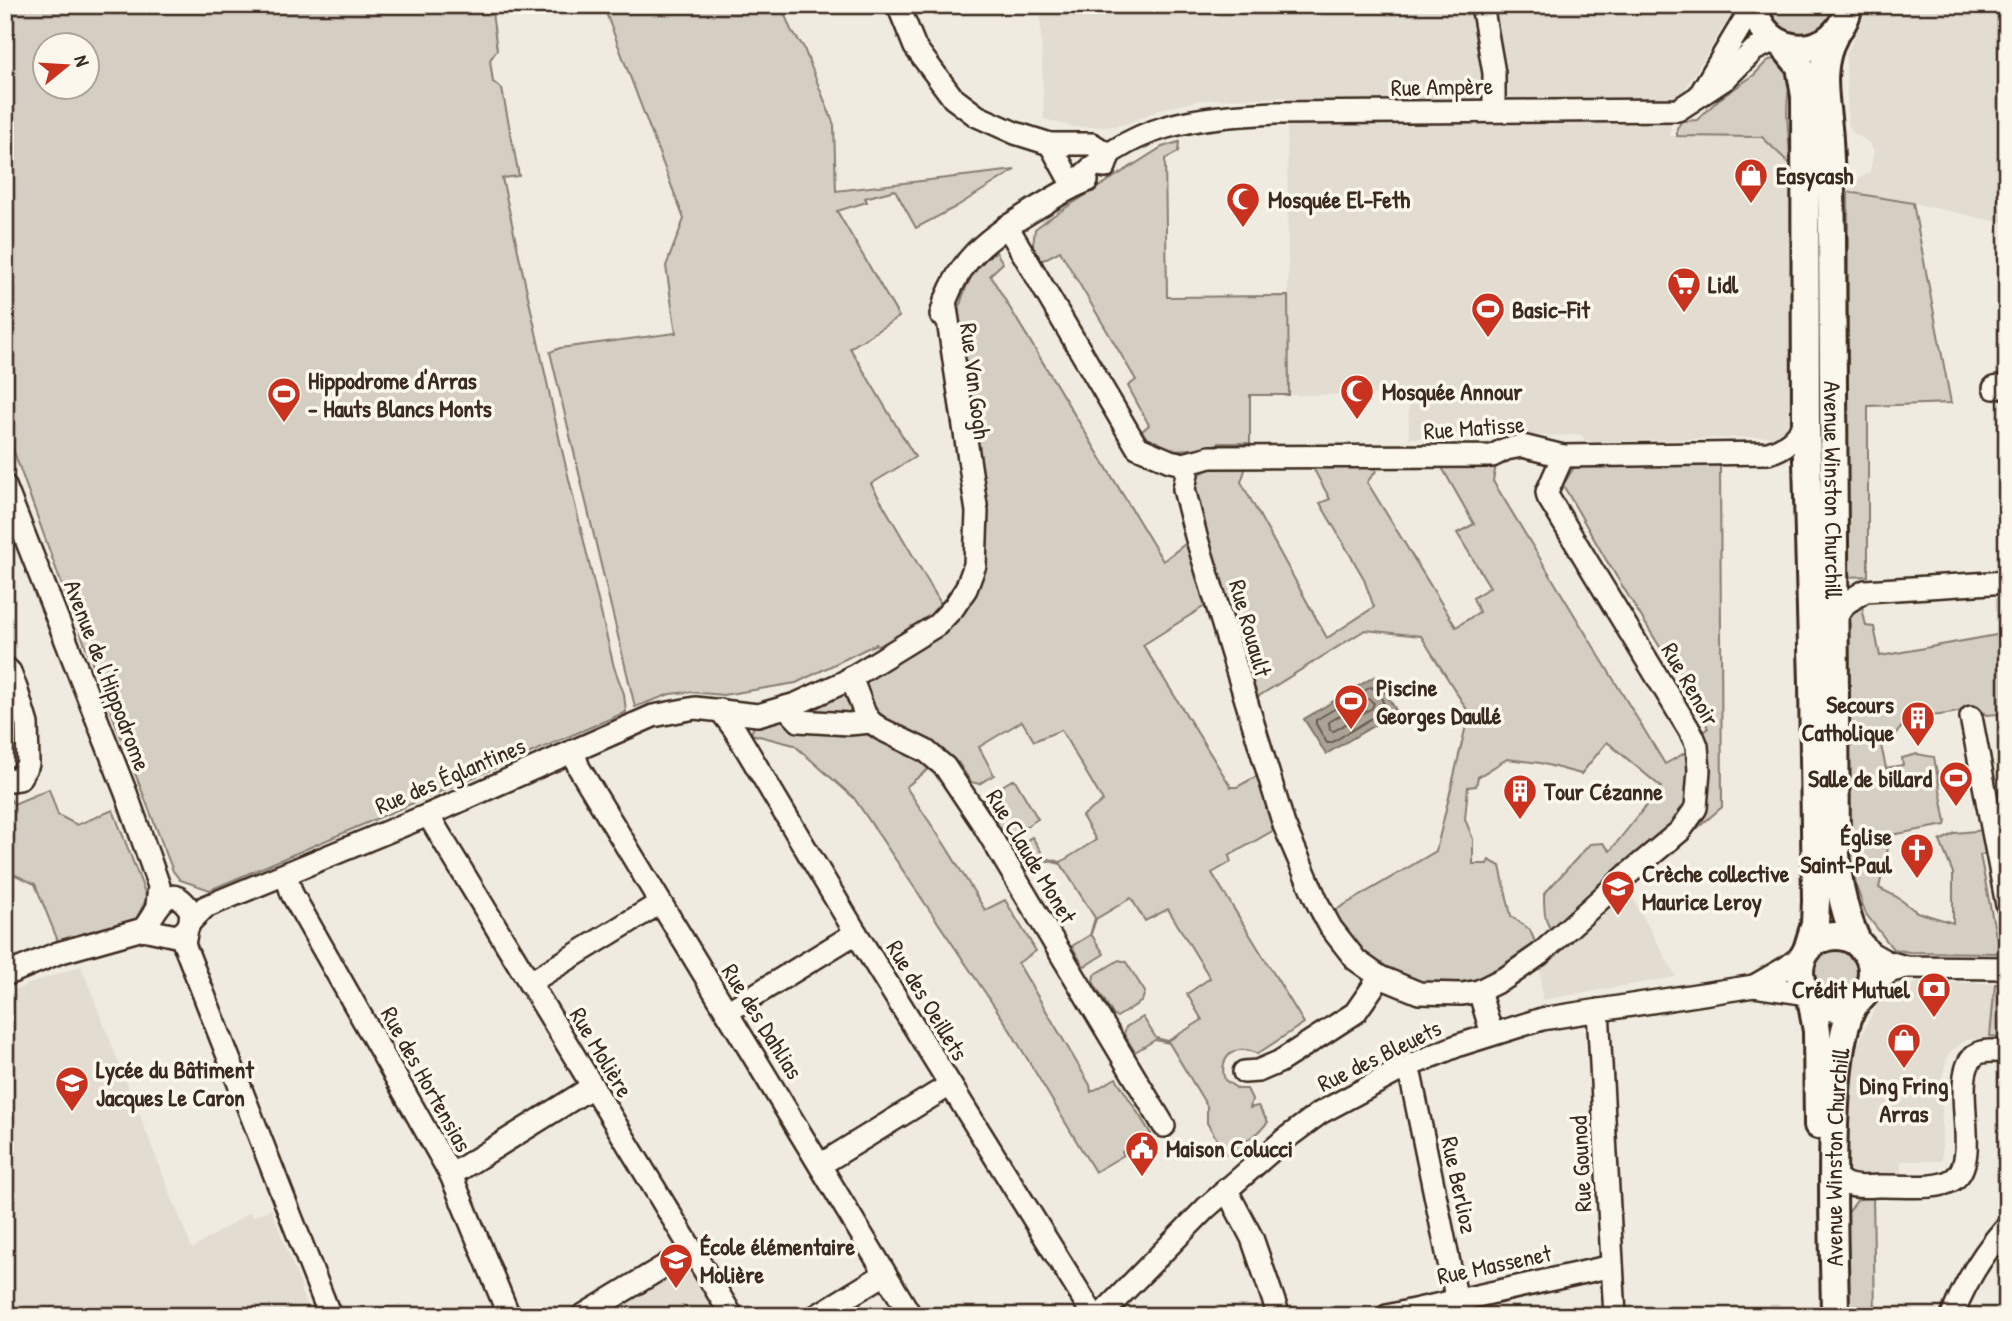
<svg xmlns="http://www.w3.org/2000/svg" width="2012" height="1321" viewBox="0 0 2012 1321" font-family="'Patrick Hand',sans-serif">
<rect width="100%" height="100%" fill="#f0ebe0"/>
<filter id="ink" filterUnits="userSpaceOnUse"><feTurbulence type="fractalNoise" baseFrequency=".0143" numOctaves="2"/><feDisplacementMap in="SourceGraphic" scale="14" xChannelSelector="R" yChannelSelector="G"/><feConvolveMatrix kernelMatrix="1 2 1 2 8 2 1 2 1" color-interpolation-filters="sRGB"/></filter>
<g filter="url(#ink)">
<g fill="#e2dcd1">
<polygon points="1040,5 1734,5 1732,13 1672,110 1670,136 1762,137 1790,164 1794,264 1793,428 1787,436 1597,442 1585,441 1581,435 1409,438 1408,394 1289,395 1287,97 1202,100 1161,109 1127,124 1106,127 1074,127 1044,119"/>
<polygon points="1869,5 2007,5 2007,224 1913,203 1848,192 1851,183 1870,172 1874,151 1868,142 1852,132 1848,124 1846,55"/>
<polygon points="1627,887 1676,977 1542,1000 1540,963"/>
<polygon points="81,966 192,1249 250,1212 252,1217 271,1209 302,1288 300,1290 313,1316 5,1316 5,995 31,983"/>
<polygon points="1918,983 1995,983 1989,1037 1967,1040 1951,1051 1947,1058 1942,1079 1942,1161 1901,1161 1901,1173 1868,1175 1849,1180 1849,1129 1853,1068 1858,1046 1865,1028 1883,994 1898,987"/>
<polygon points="684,1268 691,1269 720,1316 617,1316 614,1310"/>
</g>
<g fill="#d5cec3" stroke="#887c70" stroke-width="2" fill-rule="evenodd">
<path d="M5 5H491L497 50 490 60 493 82 502 89 519 176 502 178 561 446 614 667 624 694 626 712 210 890 180 880 173 871 63 588 5 427ZM46 46H88V88H46Z"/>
<path d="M603 5H781L791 30 803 46 834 125 836 191 1015 170 954 208 916 228 895 190 865 198 867 202 837 211 899 317 850 348 915 457 871 484 940 602 949 612 975 565 955 326C960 300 970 263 996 252L1003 263 990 275 1163 561 1189 541 1208 604 1143 645 1231 787H1237L1257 776 1274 830 1229 856 1231 862 1212 873 1304 1023 1257 1054C1237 1042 1217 1057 1225 1080L1238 1089H1247L1252 1099 1250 1108 1258 1106 1268 1122 1259 1132 1226 1154 1207 1123V1106L1169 1043 1155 1040 1135 1052 1124 1034 1126 1027 1143 1017 1156 1038 1168 1041 1202 1020 1187 994 1210 978 1168 909 1145 921 1131 898 1096 919 1091 934 1104 954 1085 966 1082 964 1072 946 1090 935 1095 918 1061 864 1044 860 1026 871 1016 854 1018 846 1032 837 1045 858 1061 862 1096 840 1082 816 1103 801 1061 730 1034 741 1022 721 979 747 994 775 979 784 971 782 958 762 930 768 906 787 945 845 985 910 1005 900 1036 951 1018 963 1090 1085 1091 1092 1116 1078 1151 1134 1122 1152 1124 1155 1095 1172 1007 1025 854 798 794 745 751 734 758 715 887 654 876 644 796 683 723 695 689 692 670 694 635 707 550 352 560 348 676 333 666 266 684 219Z"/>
<polygon points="1764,5 1841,5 1815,37 1781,33"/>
<path d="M1772 59 1782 63 1791 81C1783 109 1790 135 1790 164L1762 137 1677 136V128L1682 121 1697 120 1718 100 1754 75 1767 61Z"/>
<polygon points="1179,142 1178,152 1165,159 1167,297 1288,296 1289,395 1250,395 1250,443 1219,443 1207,448 1156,451 1142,431 1149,425 1128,386 1136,380 1060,251 1039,262 1033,245 1035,229 1048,219 1162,147"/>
<polygon points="1848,192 1913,203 1951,403 1868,406 1868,576 1849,577 1847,574"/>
<path d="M1440 464 1496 465 1493 481 1665 764 1697 746 1700 734 1708 729 1705 720 1605 558 1563 485 1576 464H1720L1722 807 1686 838 1556 937C1544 923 1544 912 1544 894L1590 844 1603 843 1610 851 1661 787 1607 742 1581 774 1540 763 1507 759 1478 777 1476 786 1468 787 1465 819 1473 839V864H1487L1489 860 1500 866 1511 916 1530 930 1540 954 1479 991 1402 988 1324 917 1436 851 1469 713 1421 636 1365 630 1254 699 1193 498 1196 476 1209 469 1246 467 1241 482 1327 638 1374 607 1363 577 1320 503 1330 499 1312 466 1374 465 1376 471 1367 482 1456 627 1479 612 1473 598 1490 587 1457 533 1474 524Z"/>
<path d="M1862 607 1866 626 1874 627 1880 656 2002 634 2007 661V760L1998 714 1986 715 1978 707C1965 710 1952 714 1940 715 1918 717 1905 716 1894 738L1880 741 1886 768 1903 765 1902 758 1917 754 1934 757 1946 822 1945 825 1891 835 1879 888 1897 897 1917 912 1953 923V873L1940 841 1955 833 1985 830 1989 853 1980 855 1996 936 2005 939V950L1999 953 1909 952 1893 949 1866 914 1856 886 1852 859 1846 735 1847 623 1854 613Z"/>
<polygon points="1012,780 1015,780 1038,819 1009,837 1005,836 983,800 984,797"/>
<polygon points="49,789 58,815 77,825 113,810 147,898 136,919 58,941 35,884 13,874 5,863 5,792 14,804"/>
<circle cx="1835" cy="971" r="27"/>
<polygon points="1119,960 1126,962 1145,992 1142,1001 1117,1017 1114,1016 1093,982 1094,975"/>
<polygon points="1995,984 2007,985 2007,1038 1990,1036"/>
<polygon points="1873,1195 1875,1316 1842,1316 1844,1219 1857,1200"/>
</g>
<polygon fill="#aca397" stroke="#7f7367" stroke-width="2" points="1375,676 1397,712 1326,754 1304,719"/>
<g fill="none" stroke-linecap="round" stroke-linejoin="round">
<g stroke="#685a4e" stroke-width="2">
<path d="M1371 687C1377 689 1385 703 1385 710L1331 743H1327L1316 724V720Z"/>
<polygon points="1368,699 1374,703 1372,708 1334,731 1330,730 1329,722"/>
</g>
<g stroke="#3b2a1e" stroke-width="26">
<g id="minor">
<polyline points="898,5 915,47 953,98 977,116 1015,133 1050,144 1092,144 1109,155 1105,167"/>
<polyline points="1482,5 1494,73 1494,111"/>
<polyline points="1702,91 1746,17 1751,5"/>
<polyline points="1050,144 1073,186"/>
<path d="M1073 186C1129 123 1196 117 1275 113L1678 110 1725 79 1754 50 1775 40"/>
<polyline points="1007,226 1137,447 1170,461 1184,464 1187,474 1184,489 1196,536 1284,825 1318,904 1331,928 1356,960 1380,977 1419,993 1462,994 1479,991 1507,977 1540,954 1627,875 1680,831 1696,808 1699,770 1697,746 1693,736 1548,497 1547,492 1563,456"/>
<path d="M941 315C957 258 988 238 1035 209 1052 199 1068 188 1087 181"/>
<polyline points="1994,388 2007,385"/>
<path d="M1184 464 1210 457 1492 456 1506 449 1522 446 1563 456 1768 453C1786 448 1796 438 1806 423"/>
<polyline points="5,486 126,793 159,886 157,905"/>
<polyline points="1835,618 1846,603 1865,591 2007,582"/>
<polyline points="5,667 10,672 17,691 27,724 28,764 19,779 10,780 5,777"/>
<polyline points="851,677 865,714 871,722 881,729 926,751 945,767 983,824 1164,1126"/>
<polyline points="786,707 799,721 849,724 871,722"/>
<polyline points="720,710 735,730 856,933 1094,1316"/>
<polyline points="1971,717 2007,905"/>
<polyline points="573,751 579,768 911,1316"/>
<polyline points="428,815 732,1316"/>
<polyline points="286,875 292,894 451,1175 509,1316"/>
<polyline points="190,922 205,907 428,815 653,716 695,708 758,715 796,704 844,682 937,625 954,607 966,589 975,565 977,512 945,301"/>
<polyline points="187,929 184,944 330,1316"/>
<polyline points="1862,948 1885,961 1906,967 2007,968"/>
<path d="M5 975 58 953 143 929 176 936C188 931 192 923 190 910 167 875 155 917 143 929"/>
<polyline points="529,983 660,903"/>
<polyline points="1754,986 1787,967 1804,954"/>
<polyline points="1479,991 1492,1034"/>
<polyline points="1866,992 1889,972 1906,967"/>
<polyline points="1598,1010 1615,1316"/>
<polyline points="727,1012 856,933"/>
<polyline points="1406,1067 1411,1078 1460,1316"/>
<polyline points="1244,1072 1258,1071 1279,1062 1355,1013 1380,977"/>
<polyline points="820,1165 950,1085"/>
<polyline points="451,1175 592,1087"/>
<path d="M1835 1175C1844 1189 1864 1187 1879 1186 1899 1185 1938 1191 1954 1179 1983 1158 1948 1077 1975 1055 1984 1049 1997 1051 2007 1052"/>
<polyline points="1226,1189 1252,1238 1279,1316"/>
<polyline points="582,1316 691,1250"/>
<polyline points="816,1316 885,1274"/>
<polyline points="1100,1316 1206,1208 1285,1139 1320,1113 1406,1067 1459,1045 1542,1019 1754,986 1808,994"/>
<polyline points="1387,1316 1612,1266"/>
<path d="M1952 1316C1965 1282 1983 1253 2007 1226"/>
</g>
</g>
<g stroke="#3b2a1e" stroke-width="32">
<g id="major">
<path d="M1754 5C1763 62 1838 62 1849 5"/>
<path id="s1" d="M1835 34C1816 71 1827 102 1829 140 1831 171 1831 202 1832 233L1836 854C1838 885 1845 917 1859 945"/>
<polyline points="1782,44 1800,66 1805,96 1806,423 1813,684 1816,901 1815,924 1807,950"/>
<circle cx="1836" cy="972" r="36"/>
<polyline points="1811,998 1817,1031 1818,1125"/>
<path id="s2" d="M1835 1316C1835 1254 1823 1044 1857 1001"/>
</g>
</g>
<use href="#minor" stroke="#fbf7ec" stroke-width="21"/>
<use href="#major" stroke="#fbf7ec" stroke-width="26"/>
</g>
</g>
<defs>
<g id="shop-pin" transform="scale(1.75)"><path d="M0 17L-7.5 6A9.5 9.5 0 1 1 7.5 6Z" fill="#c8321e" stroke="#fbf7ec"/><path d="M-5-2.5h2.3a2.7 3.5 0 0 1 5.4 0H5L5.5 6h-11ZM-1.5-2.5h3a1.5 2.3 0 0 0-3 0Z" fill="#fff"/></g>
<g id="mosque-pin" transform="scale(1.75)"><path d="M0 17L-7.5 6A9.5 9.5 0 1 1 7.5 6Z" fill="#c8321e" stroke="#fbf7ec"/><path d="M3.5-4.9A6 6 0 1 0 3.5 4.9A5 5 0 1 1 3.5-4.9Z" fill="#fff"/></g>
<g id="supermarket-pin" transform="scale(1.75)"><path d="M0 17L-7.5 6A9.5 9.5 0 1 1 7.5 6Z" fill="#c8321e" stroke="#fbf7ec"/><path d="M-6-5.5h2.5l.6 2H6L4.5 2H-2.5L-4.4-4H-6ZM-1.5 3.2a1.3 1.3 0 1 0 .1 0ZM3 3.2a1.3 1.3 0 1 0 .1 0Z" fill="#fff"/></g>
<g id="stadium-pin" transform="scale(1.75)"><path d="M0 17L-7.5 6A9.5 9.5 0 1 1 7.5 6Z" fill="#c8321e" stroke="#fbf7ec"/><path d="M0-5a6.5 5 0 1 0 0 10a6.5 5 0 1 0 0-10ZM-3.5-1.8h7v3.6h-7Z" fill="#fff"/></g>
<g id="building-pin" transform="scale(1.75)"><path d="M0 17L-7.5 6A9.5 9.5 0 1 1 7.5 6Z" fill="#c8321e" stroke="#fbf7ec"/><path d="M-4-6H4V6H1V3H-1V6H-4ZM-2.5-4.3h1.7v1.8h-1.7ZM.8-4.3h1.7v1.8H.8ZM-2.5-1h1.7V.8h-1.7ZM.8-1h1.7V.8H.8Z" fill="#fff"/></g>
<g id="church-pin" transform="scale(1.75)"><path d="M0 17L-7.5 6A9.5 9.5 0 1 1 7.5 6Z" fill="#c8321e" stroke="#fbf7ec"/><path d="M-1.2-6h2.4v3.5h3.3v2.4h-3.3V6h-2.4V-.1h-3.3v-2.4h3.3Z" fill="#fff"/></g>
<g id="school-pin" transform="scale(1.75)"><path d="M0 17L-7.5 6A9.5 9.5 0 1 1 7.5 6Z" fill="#c8321e" stroke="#fbf7ec"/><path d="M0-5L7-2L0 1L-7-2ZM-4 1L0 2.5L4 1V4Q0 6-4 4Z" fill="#fff"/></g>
<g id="bank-pin" transform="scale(1.75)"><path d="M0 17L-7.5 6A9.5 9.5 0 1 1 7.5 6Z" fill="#c8321e" stroke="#fbf7ec"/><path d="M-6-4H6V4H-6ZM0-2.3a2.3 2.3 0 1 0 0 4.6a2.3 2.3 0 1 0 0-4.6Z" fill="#fff"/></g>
<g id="civic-pin" transform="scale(1.75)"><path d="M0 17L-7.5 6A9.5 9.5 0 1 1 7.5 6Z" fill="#c8321e" stroke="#fbf7ec"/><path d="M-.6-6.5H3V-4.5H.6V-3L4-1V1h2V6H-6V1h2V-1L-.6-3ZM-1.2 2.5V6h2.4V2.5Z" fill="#fff"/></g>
</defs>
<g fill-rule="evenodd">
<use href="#shop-pin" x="1751" y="175"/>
<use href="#mosque-pin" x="1243" y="199"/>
<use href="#supermarket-pin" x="1684" y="284"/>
<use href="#stadium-pin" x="1488" y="309"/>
<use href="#mosque-pin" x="1357" y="391"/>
<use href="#stadium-pin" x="284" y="394"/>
<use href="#stadium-pin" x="1351" y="701"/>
<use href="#building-pin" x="1918" y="718"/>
<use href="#stadium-pin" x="1956" y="778"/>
<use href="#building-pin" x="1520" y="791"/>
<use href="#church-pin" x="1917" y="850"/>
<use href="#school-pin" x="1618" y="887"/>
<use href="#bank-pin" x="1934" y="989"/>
<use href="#shop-pin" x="1904" y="1040"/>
<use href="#school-pin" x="72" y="1083"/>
<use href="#civic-pin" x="1142" y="1148"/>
<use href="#school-pin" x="676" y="1260"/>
</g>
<g text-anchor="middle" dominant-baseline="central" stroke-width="7" stroke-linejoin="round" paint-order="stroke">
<g font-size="24" fill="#3b2a1e" stroke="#fbf7ec">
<text transform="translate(1442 86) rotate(-1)">Rue Ampère</text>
<text transform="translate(976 381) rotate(83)">Rue Van Gogh</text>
<text transform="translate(1474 427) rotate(-4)">Rue Matisse</text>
<text stroke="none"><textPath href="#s1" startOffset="458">Avenue Winston Churchill</textPath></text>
<text transform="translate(1251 628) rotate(74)">Rue Rouault</text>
<text transform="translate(108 675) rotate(69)">Avenue de l'Hippodrome</text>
<text transform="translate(1691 684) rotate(60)">Rue Renoir</text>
<text transform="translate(450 775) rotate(-23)">Rue des Églantines</text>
<text transform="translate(1032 856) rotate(59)">Rue Claude Monet</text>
<text transform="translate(928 1000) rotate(59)">Rue des Oeillets</text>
<text transform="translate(763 1021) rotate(58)">Rue des Dahlias</text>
<text transform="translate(602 1052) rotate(59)">Rue Molière</text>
<text transform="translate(1379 1055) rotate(-26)">Rue des Bleuets</text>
<text transform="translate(427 1079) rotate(61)">Rue des Hortensias</text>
<text stroke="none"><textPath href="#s2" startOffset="159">Avenue Winston Churchill</textPath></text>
<text transform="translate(1580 1164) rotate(-93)">Rue Gounod</text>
<text transform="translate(1460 1185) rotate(78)">Rue Berlioz</text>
<text transform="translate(1494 1264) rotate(-12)">Rue Massenet</text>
</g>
<g font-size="24" font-weight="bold" fill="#3b2a1e" stroke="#fbf7ec" text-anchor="start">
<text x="1776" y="175">Easycash</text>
<text x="1268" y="199">Mosquée El-Feth</text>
<text x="1708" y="284">Lidl</text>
<text x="1512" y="309">Basic-Fit</text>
<text x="308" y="380">Hippodrome d'Arras<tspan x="308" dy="28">- Hauts Blancs Monts</tspan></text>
<text x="1382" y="391">Mosquée Annour</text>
<text x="1376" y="687">Piscine<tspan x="1376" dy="28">Georges Daullé</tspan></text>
<text x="1894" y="704" text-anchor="end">Secours<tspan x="1894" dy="28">Catholique</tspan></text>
<text x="1932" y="778" text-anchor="end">Salle de billard</text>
<text x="1544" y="791">Tour Cézanne</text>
<text x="1892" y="836" text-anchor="end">Église<tspan x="1892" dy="28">Saint-Paul</tspan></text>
<text x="1642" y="873">Crèche collective<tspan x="1642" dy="28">Maurice Leroy</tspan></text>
<text x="1910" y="989" text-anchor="end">Crédit Mutuel</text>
<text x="96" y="1069">Lycée du Bâtiment<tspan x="96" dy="28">Jacques Le Caron</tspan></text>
<text x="1904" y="1085" text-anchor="middle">Ding Fring<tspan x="1904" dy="28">Arras</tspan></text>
<text x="1166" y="1148">Maison Colucci</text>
<text x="700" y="1246">École élémentaire<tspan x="700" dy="28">Molière</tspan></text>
</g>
</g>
<rect width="2012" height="1321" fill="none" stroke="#fbf7ec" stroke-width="28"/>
<rect x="14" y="14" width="1984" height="1293" fill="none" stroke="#3b2a1e" stroke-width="2.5" filter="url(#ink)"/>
<g transform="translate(66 66) rotate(72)"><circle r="33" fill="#fbf7ec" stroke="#aea59a" stroke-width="2"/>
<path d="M0-5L12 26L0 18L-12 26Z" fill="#c8321e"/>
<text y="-10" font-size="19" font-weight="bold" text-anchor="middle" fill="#3b2a1e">N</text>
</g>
</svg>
